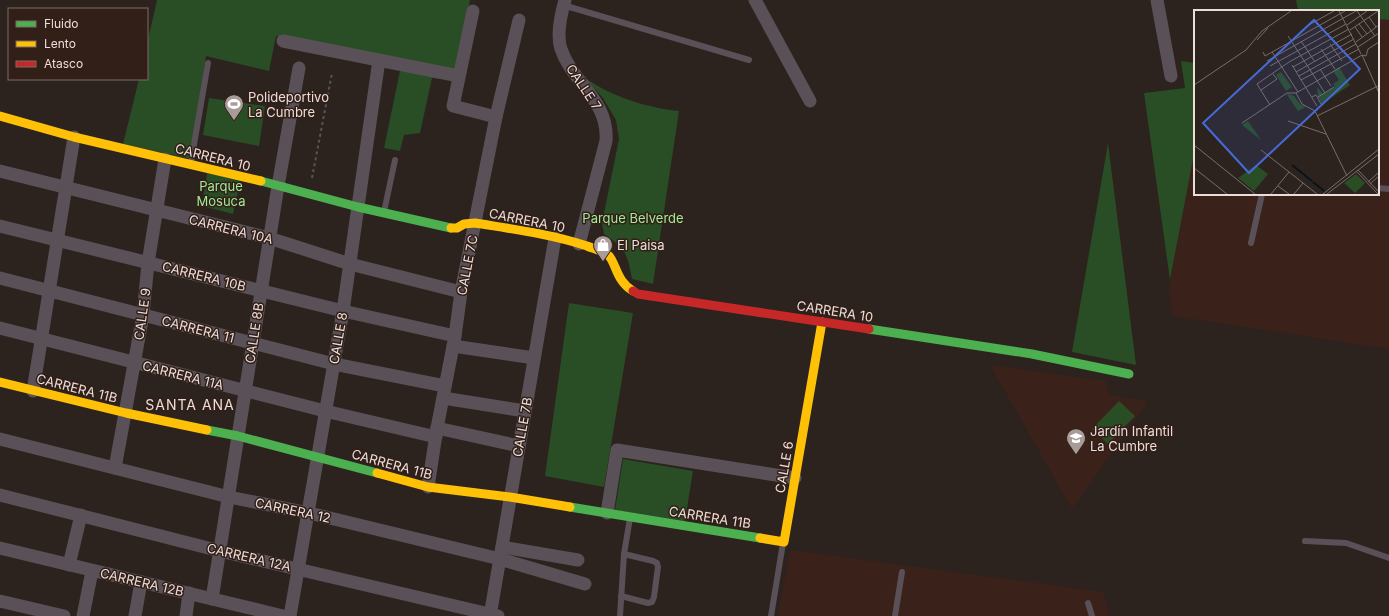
<svg xmlns="http://www.w3.org/2000/svg" width="1389" height="616" viewBox="0 0 1389 616" font-family="Inter,sans-serif">
<rect width="100%" height="100%" fill="#2c221e"/>
<g fill="#3a221a">
<polygon points="1378,19 1389,20 1389,349 1173,316 1169,288 1195,149 1195,194 1378,194"/>
<polygon points="990,365 1106,381 1109,395 1148,401 1072,509"/>
<polygon points="790,550 1103,592 1110,616 778,616"/>
</g>
<g fill="#294d24">
<polygon points="157,0 470,0 453,80 432,78 420,133 404,135 400,151 384,148 402,61 276,36 269,71 206,56 191,159 123,144 139,79 147,79 147,44"/>
<polygon points="1296,0 1389,0 1389,20 1378,19 1378,11 1311,11 1298,10"/>
<polygon points="1181,61 1195,63 1195,149 1170,280 1144,93 1185,88"/>
<path d="M584 77C610 96 647 108 679 111L653 284 632 279C627 253 626 249 604 234L602 223 619 139 616 120 603 98Z"/>
<polygon points="209,98 265,106 259,146 203,135"/>
<polygon points="1108,143 1136,365 1072,352"/>
<polygon points="208,168 241,177 233,214 202,206"/>
<polygon points="569,303 633,313 604,487 545,476"/>
<polygon points="1119,401 1135,416 1108,444 1092,429"/>
<polygon points="623,459 693,471 685,521 615,510"/>
</g>
<g fill="none" stroke-linecap="round" stroke-linejoin="round">
<polyline stroke="#5b5356" stroke-width="2" stroke-dasharray="3 3" stroke-linecap="butt" points="312,178 332,73"/>
<g stroke="#595157" stroke-width="6">
<polyline points="563,5 749,60"/>
<polyline points="191,162 208,63"/>
<polyline points="1378,188 1389,189"/>
<polyline points="384,212 395,160"/>
<polyline points="1251,243 1262,194"/>
<polyline points="1305,541 1346,543 1389,558"/>
<polyline points="621,596 648,603 652,602 654,597 658,567 657,563 653,561 624,554"/>
<polyline points="1088,603 1092,616"/>
<polyline points="620,616 624,554 630,518"/>
<polyline points="771,616 783,543"/>
<polyline points="895,616 902,572"/>
</g>
<g stroke="#595157" stroke-width="13">
<path d="M565 0C561 14 556 34 561 49 573 84 609 100 606 141L579 244"/>
<polyline points="755,0 810,101"/>
<polyline points="1157,0 1171,76"/>
<polyline points="473,11 453,106 496,117"/>
<polyline points="283,41 459,76"/>
<polyline points="0,171 269,238 350,264 461,292"/>
<polyline points="0,226 343,311 455,336"/>
<polyline points="0,278 334,364 445,386"/>
<polyline points="0,328 325,411 436,437"/>
<polyline points="453,346 534,358"/>
<polyline points="33,391 74,137"/>
<polyline points="443,398 525,411"/>
<polyline points="437,428 519,446"/>
<polyline points="0,439 229,497 309,513 500,559 585,584"/>
<polyline points="115,468 143,315 148,263 165,159"/>
<polyline points="428,487 437,428 455,336 461,292 496,117 519,20"/>
<polyline points="0,495 220,551 498,616"/>
<polyline points="607,513 617,450 795,478"/>
<polyline points="502,547 578,560"/>
<polyline points="0,548 283,616"/>
<polyline points="69,565 81,515"/>
<polyline points="212,599 278,186 299,68"/>
<polyline points="0,601 64,616"/>
<polyline points="83,616 92,571"/>
<polyline points="135,616 141,582"/>
<polyline points="186,616 189,593"/>
<polyline points="290,616 343,311 379,60"/>
<polyline points="490,616 555,238"/>
</g>
<g stroke="#4caf50" stroke-width="9">
<polyline points="261,181 358,207 451,228"/>
<polyline points="869,329 1032,354 1129,374"/>
<polyline points="207,430 238,436 377,473"/>
<polyline points="570,507 760,538"/>
</g>
<g stroke="#ffc107" stroke-width="9">
<polyline points="0,116 74,137 261,181"/>
<path d="M451 228H457L464 224 475 223C512 229 551 234 587 246 594 249 604 251 609 256 612 259 613 263 615 267 619 277 623 285 633 291"/>
<polyline points="0,382 126,413 207,430"/>
<polyline points="377,473 428,487 510,497 570,507"/>
<polyline points="760,538 784,542 822,322"/>
</g>
<polyline stroke="#c62828" stroke-width="9" points="633,291 638,294 869,329"/>
</g>
<defs>
<g id="stadium-pin" transform="scale(1)"><path d="M0 17L-7.5 6A9.5 9.5 0 1 1 7.5 6Z" fill="#a89c98" stroke="#321f18"/><path d="M0-5a6.5 5 0 1 0 0 10a6.5 5 0 1 0 0-10ZM-3.5-1.8h7v3.6h-7Z" fill="#fff"/></g>
<g id="shop-pin" transform="scale(1)"><path d="M0 17L-7.5 6A9.5 9.5 0 1 1 7.5 6Z" fill="#a89c98" stroke="#321f18"/><path d="M-5-2.5h2.3a2.7 3.5 0 0 1 5.4 0H5L5.5 6h-11ZM-1.5-2.5h3a1.5 2.3 0 0 0-3 0Z" fill="#fff"/></g>
<g id="school-pin" transform="scale(1)"><path d="M0 17L-7.5 6A9.5 9.5 0 1 1 7.5 6Z" fill="#a89c98" stroke="#321f18"/><path d="M0-5L7-2L0 1L-7-2ZM-4 1L0 2.5L4 1V4Q0 6-4 4Z" fill="#fff"/></g>
</defs>
<g fill-rule="evenodd">
<use href="#stadium-pin" x="234" y="104"/>
<use href="#shop-pin" x="603" y="245"/>
<use href="#school-pin" x="1076" y="438"/>
</g>
<g text-anchor="middle" dominant-baseline="central" stroke-width="3" stroke-linejoin="round" paint-order="stroke">
<g font-size="13" fill="#ebddd9" stroke="#321f18">
<text transform="translate(584 87) rotate(56)">CALLE 7</text>
<text transform="translate(213 157) rotate(14)">CARRERA 10</text>
<text transform="translate(527 220) rotate(11)">CARRERA 10</text>
<text transform="translate(231 229) rotate(14)">CARRERA 10A</text>
<text transform="translate(467 265) rotate(-79)">CALLE 7C</text>
<text transform="translate(204 276) rotate(14)">CARRERA 10B</text>
<text transform="translate(835 311) rotate(9)">CARRERA 10</text>
<text transform="translate(142 314) rotate(-82)">CALLE 9</text>
<text transform="translate(198 329) rotate(14)">CARRERA 11</text>
<text transform="translate(254 333) rotate(-81)">CALLE 8B</text>
<text transform="translate(338 338) rotate(-80)">CALLE 8</text>
<text transform="translate(183 375) rotate(14)">CARRERA 11A</text>
<text transform="translate(77 388) rotate(14)">CARRERA 11B</text>
<text transform="translate(522 427) rotate(-80)">CALLE 7B</text>
<text transform="translate(392 464) rotate(15)">CARRERA 11B</text>
<text transform="translate(784 467) rotate(-80)">CALLE 6</text>
<text transform="translate(293 510) rotate(12)">CARRERA 12</text>
<text transform="translate(710 517) rotate(9)">CARRERA 11B</text>
<text transform="translate(249 557) rotate(13)">CARRERA 12A</text>
<text transform="translate(142 582) rotate(13)">CARRERA 12B</text>
</g>
<g font-size="13" fill="#ebddd9" stroke="#321f18" text-anchor="start">
<text x="248" y="97">Polideportivo<tspan x="248" dy="15">La Cumbre</tspan></text>
<text x="617" y="245">El Paisa</text>
<text x="1090" y="431">Jardín Infantil<tspan x="1090" dy="15">La Cumbre</tspan></text>
</g>
<g font-size="13" fill="#9fec99" stroke="#321f18">
<text x="221" y="186">Parque<tspan x="221" dy="15">Mosuca</tspan></text>
<text x="633" y="218">Parque Belverde</text>
</g>
<g font-size="14" letter-spacing="1" fill="#ebddd9" stroke="#321f18">
<text x="190" y="404">SANTA ANA</text>
</g>
</g>
<g transform="translate(1194 10)">
<rect width="185" height="185" fill="#2c221e"/>
<path d="M145 57 156 75 128 94 124 87 123 77 129 84 141 77 139 74 145 70 139 61ZM87 62 98 77 92 81 82 65ZM95 84 100 86 106 94 112 97 104 101 93 85ZM54 111 67 130 48 115ZM62 155 74 164 60 181 44 168ZM162 164 171 173 161 183 150 173Z" fill="#294d24"/>
<path fill="none" stroke="#091318" stroke-width="2" d="M98 155 118 171M119 172 130 181"/>
<path fill="none" stroke="#786d69" stroke-width="1" d="M145 1 167 44M163 1 181 26M175 7 182 17M165 14 173 24M153 15 173 1M113 16 140 1M161 17 168 27M156 20 184 1M94 26 131 83M63 30 74 18M107 31 121 52M162 32 185 15M136 34 148 51M164 37 185 23M127 39 141 59M69 42 71 46 151 1M78 42 104 82M168 45 185 83M168 45 172 46 174 39 185 32M73 51 162 1M98 55 123 96M76 56 152 14M99 57 158 24M126 59 137 76M102 62 160 29M105 66 162 34M107 70 165 39M0 75 52 40 68 21 97 1M67 80 83 69 79 64M102 83 108 94 121 101 153 166M118 87 122 85 127 94M124 87 140 77M76 95 63 74 95 52 155 19M123 106 184 76M94 111 132 124M48 113 93 83H102L168 45M0 135 61 184M67 140 123 184M0 158 33 184M164 160 185 182M162 161 184 184M174 172 185 162M176 174 185 166M84 176 95 184M77 184 95 162M100 184 109 173M129 184 185 139M133 184 185 144"/>
<path fill="#466bd8" fill-opacity="0.15" stroke="#466bd8" stroke-width="2" d="M120 10 166 59 55 163 9 113Z"/>
<rect width="185" height="185" fill="none" stroke="#ebddd9" stroke-width="2"/>
</g>
<rect x="8" y="8" width="140" height="72" fill="#321f18" stroke="#7c6b65"/>
<rect x="16" y="21" width="20" height="6" fill="#4caf50" stroke="#7c6b65"/>
<text x="44" y="28" font-size="12" fill="#ebddd9">Fluido</text>
<rect x="16" y="41" width="20" height="6" fill="#ffc107" stroke="#7c6b65"/>
<text x="44" y="48" font-size="12" fill="#ebddd9">Lento</text>
<rect x="16" y="61" width="20" height="6" fill="#c62828" stroke="#7c6b65"/>
<text x="44" y="68" font-size="12" fill="#ebddd9">Atasco</text>
</svg>
